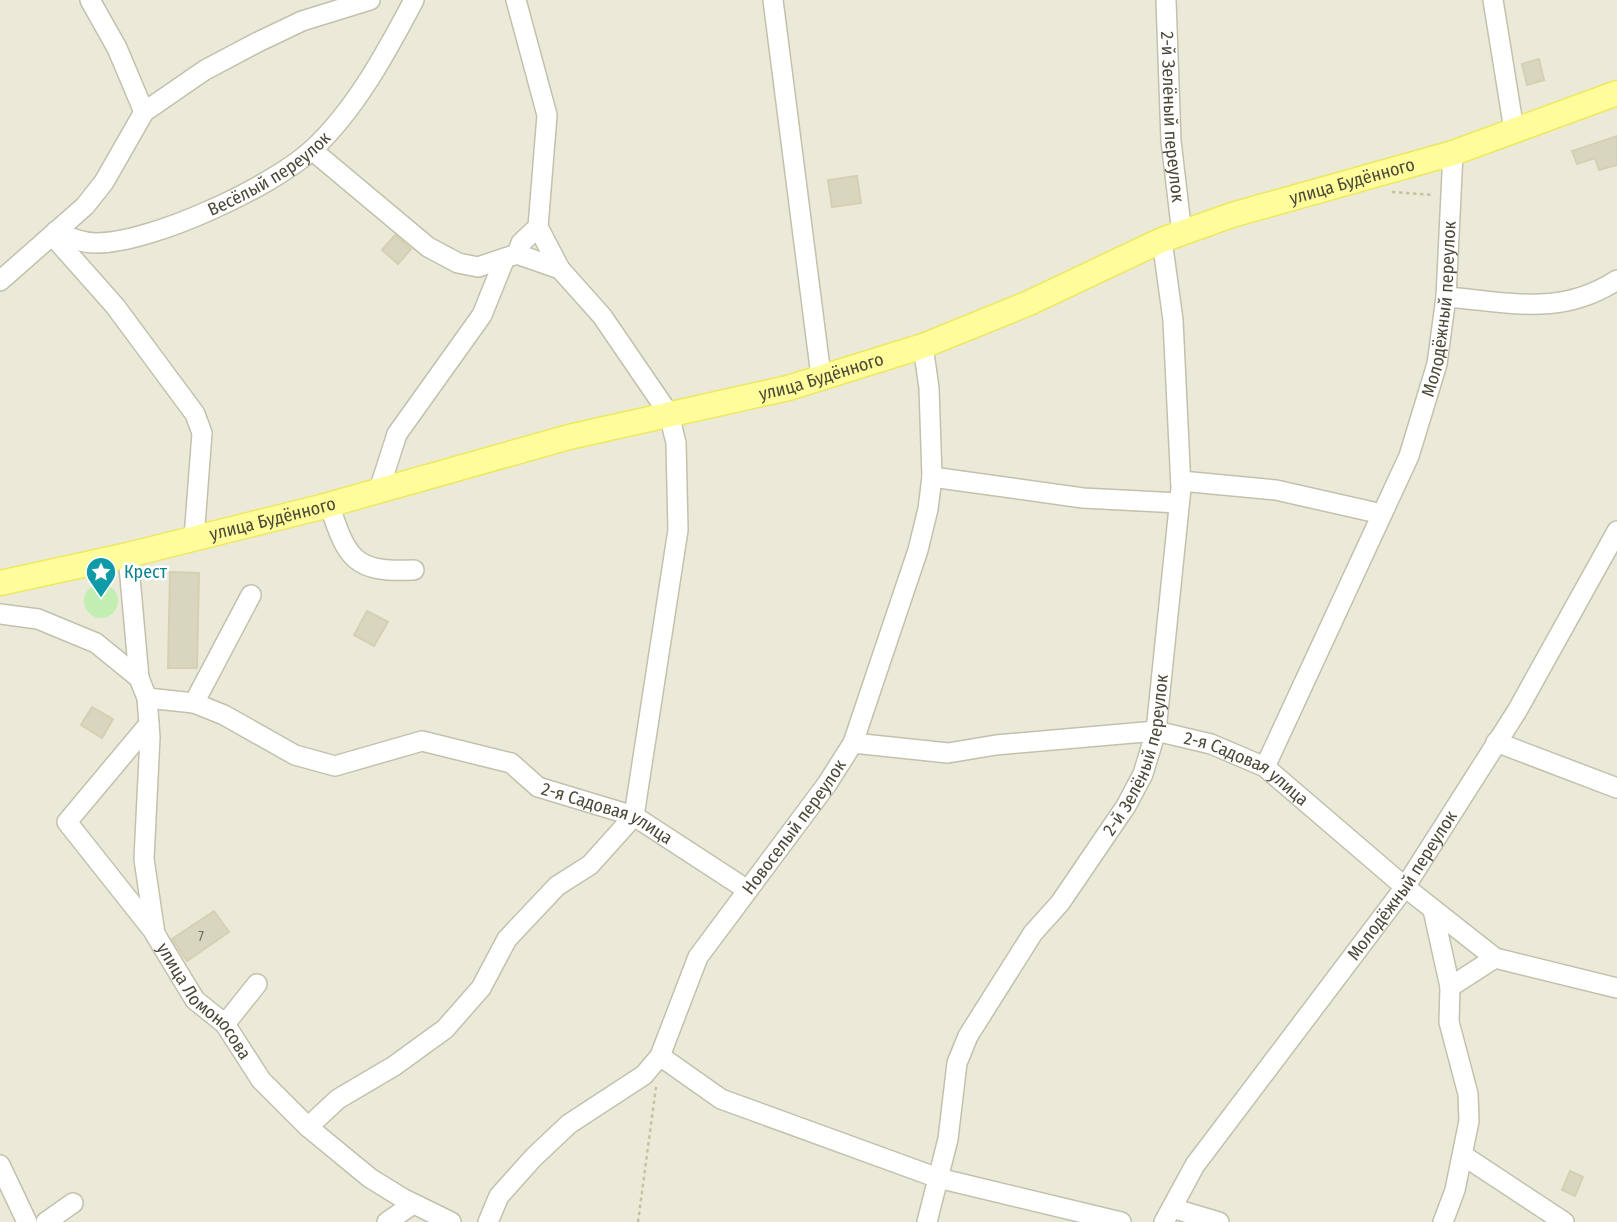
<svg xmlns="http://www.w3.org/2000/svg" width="1617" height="1222" viewBox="0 0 1617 1222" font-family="'Fira Sans Condensed',sans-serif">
<rect width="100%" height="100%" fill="#f7f6eb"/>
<rect fill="#ebead9" x="0" y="0" width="1617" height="1222"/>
<circle fill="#c3eeb1" cx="101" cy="601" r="17"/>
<g fill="#d9d6bf" stroke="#d5d0b2" stroke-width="2">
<polygon points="1539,59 1544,80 1527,85 1522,64"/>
<polygon points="1617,136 1617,165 1599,170 1595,158 1577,164 1572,151"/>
<polygon points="857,176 861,203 832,207 828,180"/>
<polygon points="395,235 411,249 398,264 382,250"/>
<polygon points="170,572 199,573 197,668 168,668"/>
<polygon points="367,611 388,622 374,646 354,635"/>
<polygon points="92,707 113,719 102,738 81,725"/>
<polygon points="214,911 229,932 187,961 172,939"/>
<polygon points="1570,1171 1583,1177 1575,1196 1562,1190"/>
</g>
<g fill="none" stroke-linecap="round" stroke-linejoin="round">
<g stroke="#c3c1ac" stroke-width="22">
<g id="minor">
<polyline points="90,0 117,48 144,112"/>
<polyline points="773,0 821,376"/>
<path id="s1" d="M1166 0 1171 141 1182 234"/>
<polyline points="1493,0 1514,130"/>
<polyline points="312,150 428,247 458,263 478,267 517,254 560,269"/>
<path id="s2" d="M56 231C69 237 81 243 96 243 152 243 272 187 313 149 356 109 387 51 414 0"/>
<polyline points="52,235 115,306 195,414 202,433 194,538"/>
<polyline points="517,254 521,243 538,227"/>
<polyline points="0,281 85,206 104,182 144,112 205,70 258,42 302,21 370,0"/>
<path d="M1446 297C1511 302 1560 317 1617 280"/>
<polyline points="932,477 1083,498 1179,503"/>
<polyline points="1181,481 1276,490 1382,514"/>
<polyline points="379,490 397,434 482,315 505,258"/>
<path d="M329 504C347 559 354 573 414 570"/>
<path id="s3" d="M128 555 139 678 147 698 150 737 144 859 155 934 195 1000 225 1024 261 1080 308 1127 370 1178 404 1199 451 1222"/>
<polyline points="0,614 38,619 96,643 139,678"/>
<path id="s4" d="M147 698 194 703 224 715 295 755 335 766 422 741 511 763 538 787 634 816 746 889"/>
<polyline points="194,703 251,595"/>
<polyline points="149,724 67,822 155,933"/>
<polyline points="1496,742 1617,788"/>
<path id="s5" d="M853 743 948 753 996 745 1156 731 1211 744 1265 767 1405 887 1495 958 1617 988"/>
<path id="s6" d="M1265 767 1409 456 1437 364 1446 297 1453 153"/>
<polyline points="1433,910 1450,987 1449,1022 1468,1094 1469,1121 1455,1190 1443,1222"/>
<polyline points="1450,987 1495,958"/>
<polyline points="225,1024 257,984"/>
<polyline points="660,1056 721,1099 938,1178 1121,1222"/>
<polyline points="308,1127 338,1099 394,1066 445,1029 481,988 507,939 557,886 590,865 634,816 678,530 676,443 669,414 602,316 560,269 538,227 547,115 516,0"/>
<polyline points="1464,1156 1564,1222"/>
<polyline points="0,1165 27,1222"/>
<polyline points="1172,1208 1219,1222"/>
<polyline points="46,1222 73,1203"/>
<polyline points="387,1222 413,1204"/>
<path id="s7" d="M488 1222 499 1196 534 1157 569 1124 644 1075 660 1056 698 957 827 784 853 743 918 550 928 509 932 477 929 388 923 346"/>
<path id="s8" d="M927 1222 948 1139 957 1063 968 1036 1033 933 1060 903 1126 806 1143 774 1156 731 1181 488 1173 320 1162 240"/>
<path id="s9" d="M1164 1222 1195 1165 1405 887 1517 711 1617 531"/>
</g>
</g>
<g stroke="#eee861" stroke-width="27">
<g id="major">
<path id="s10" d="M0 583 128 555 321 507 569 437 788 388 923 346 1029 303 1162 240 1232 215 1453 153 1617 93"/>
</g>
</g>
<g stroke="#c6c29c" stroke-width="2.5" stroke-dasharray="3.5 3.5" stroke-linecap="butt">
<polyline points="1392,192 1434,195"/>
<polyline points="638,1222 656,1087"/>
</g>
<use href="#minor" stroke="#fff" stroke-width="19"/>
<use href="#major" stroke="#fffc9c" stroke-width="24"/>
</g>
<defs>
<g id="sight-pin" transform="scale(1.575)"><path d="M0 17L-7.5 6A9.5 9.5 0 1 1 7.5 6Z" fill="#0f9aa8" stroke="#fff"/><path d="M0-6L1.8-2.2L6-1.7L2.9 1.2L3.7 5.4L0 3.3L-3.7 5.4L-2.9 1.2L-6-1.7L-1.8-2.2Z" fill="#fff"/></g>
</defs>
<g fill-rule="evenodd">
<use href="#sight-pin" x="101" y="572"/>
</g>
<g text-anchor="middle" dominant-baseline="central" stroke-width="5" stroke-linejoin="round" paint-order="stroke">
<g font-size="14" fill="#6f6c5a">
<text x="201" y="936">7</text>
</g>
<g font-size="18" fill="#4c4938" stroke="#fff">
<text stroke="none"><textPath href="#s1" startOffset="117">2-й Зелёный переулок</textPath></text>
<text stroke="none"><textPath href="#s2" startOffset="231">Весёлый переулок</textPath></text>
<text stroke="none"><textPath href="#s10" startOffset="1414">улица Будённого</textPath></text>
<text stroke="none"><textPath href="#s6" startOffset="494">Молодёжный переулок</textPath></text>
<text stroke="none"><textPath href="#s10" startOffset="847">улица Будённого</textPath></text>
<text stroke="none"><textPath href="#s10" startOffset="280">улица Будённого</textPath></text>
<text stroke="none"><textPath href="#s8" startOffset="523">2-й Зелёный переулок</textPath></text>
<text stroke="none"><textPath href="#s5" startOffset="404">2-я Садовая улица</textPath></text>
<text stroke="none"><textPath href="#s4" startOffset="495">2-я Садовая улица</textPath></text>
<text stroke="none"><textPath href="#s7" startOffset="511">Новоселый переулок</textPath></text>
<text stroke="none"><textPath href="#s9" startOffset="413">Молодёжный переулок</textPath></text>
<text stroke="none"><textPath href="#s3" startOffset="466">улица Ломоносова</textPath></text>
</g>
<g font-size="18" fill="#0d838f" stroke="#fff" text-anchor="start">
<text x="124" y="572">Крест</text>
</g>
</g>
</svg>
